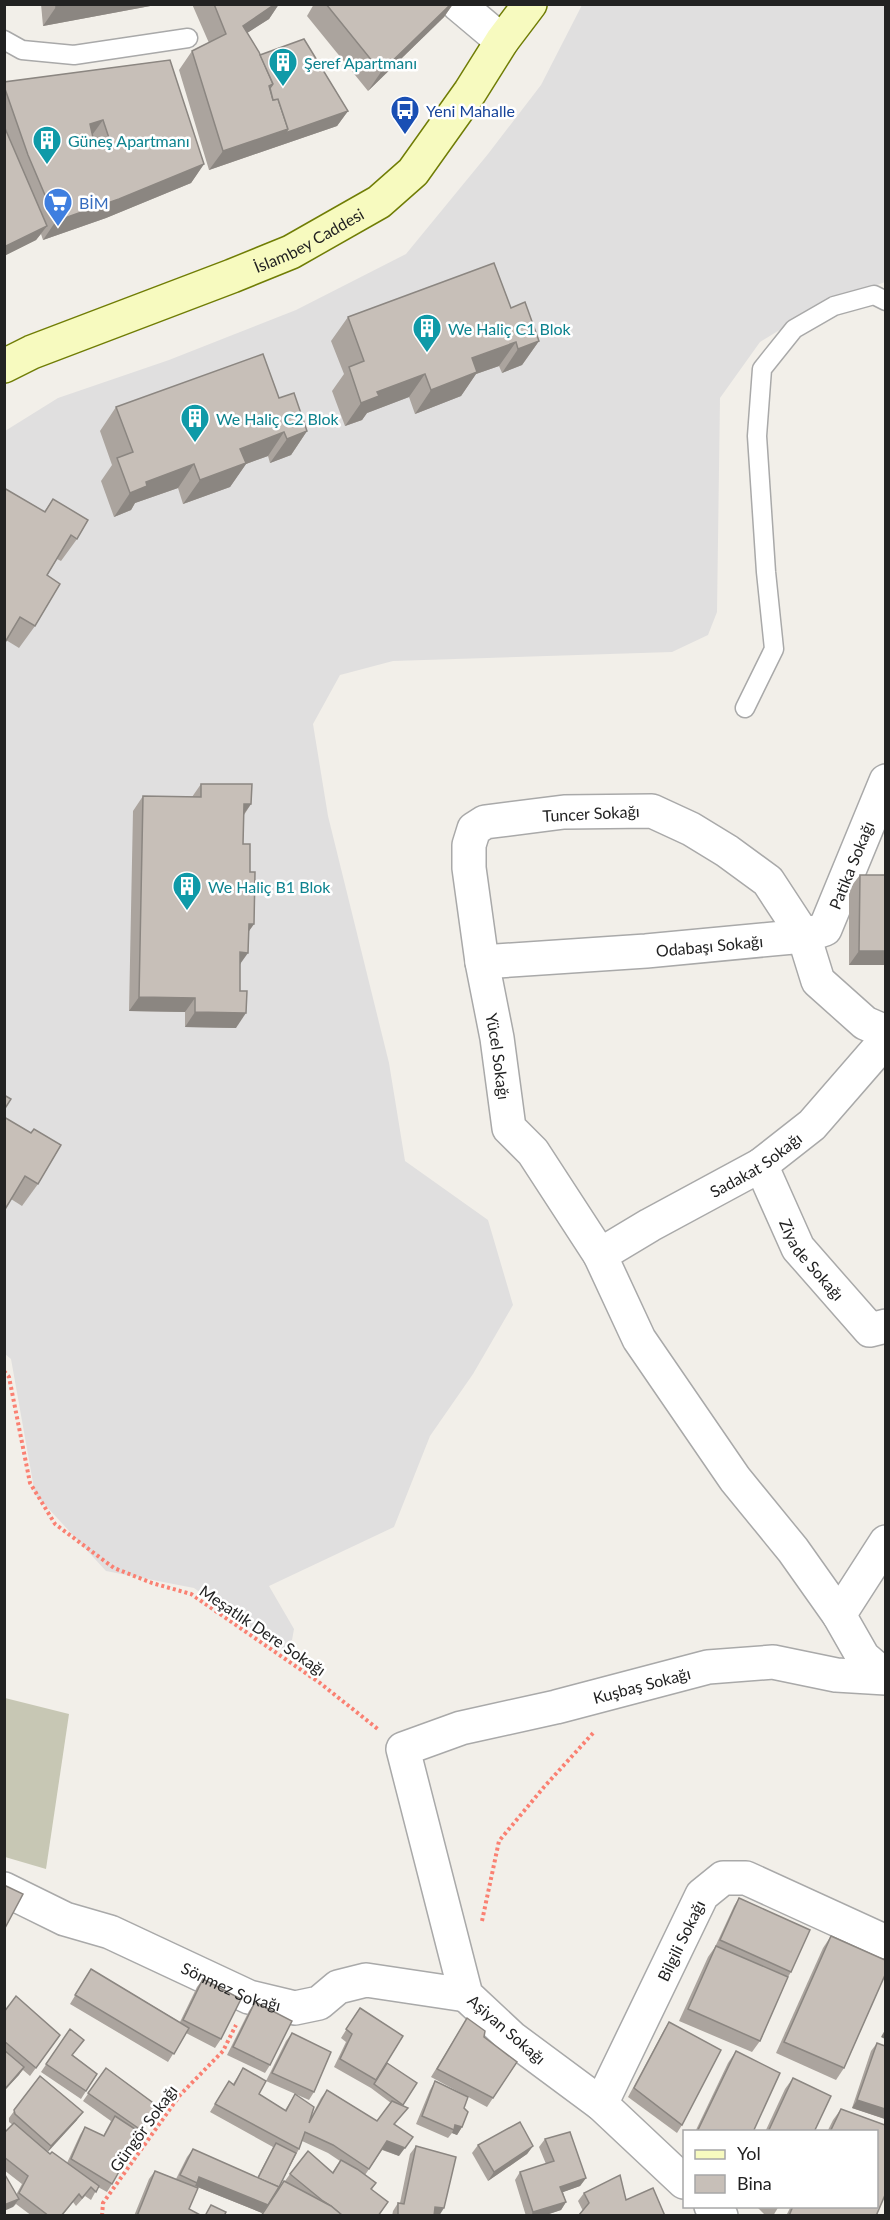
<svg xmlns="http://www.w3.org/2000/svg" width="890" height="2220" viewBox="0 0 890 2220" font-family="Lato,sans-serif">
<rect width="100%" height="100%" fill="#f2efe9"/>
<polygon fill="#e0dfdf" points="582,5 885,5 885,282 814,309 760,342 720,398 717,612 708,635 672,652 393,661 340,675 313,724 328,816 389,1063 405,1161 488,1220 513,1305 473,1374 430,1436 394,1527 269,1586 294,1629 292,1640 283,1651 194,1588 106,1571 35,1494 11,1359 5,1354 5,431 58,398 169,360 296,310 406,254 488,154 541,85"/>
<polygon fill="#c7c7b4" points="5,1698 69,1714 46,1869 5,1857"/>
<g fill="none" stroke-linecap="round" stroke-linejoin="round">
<g stroke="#a9a9a9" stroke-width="21">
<g id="lane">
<polyline points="4,40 22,50 74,55 188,38"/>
<polyline points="745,708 774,649 766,572 757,436 762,369 794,329 834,306 874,295 886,301"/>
</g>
</g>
<g stroke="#a9a9a9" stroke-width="36">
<g id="street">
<polyline points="458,4 502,41"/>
<path id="s1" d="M886 781 825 929 804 936 768 881 727 851 691 829 652 811 564 812 485 822 474 829 469 845V868L482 962 497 1038 509 1128 533 1152 600 1255 639 1339 735 1479 793 1550 839 1615 863 1657 886 1677"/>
<path id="s2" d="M482 962 646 951 804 936 818 981 865 1023 886 1032"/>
<path id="s3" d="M761 1165 798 1248 870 1330 886 1326"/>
<path id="s4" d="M600 1255 650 1225 761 1165 812 1125 878 1049 886 1044"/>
<polyline points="839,1615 886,1542"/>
<path id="s5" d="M4 1889 65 1919 110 1932 249 1997 295 2008 319 2003 338 1987 366 1980 466 1995"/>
<path id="s6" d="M601 2104 702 1895 723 1878H746L886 1942"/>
<path id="s7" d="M684 2182 601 2104 512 2038 466 1995 403 1749 461 1728 556 1707 708 1667 773 1662 836 1675 886 1678"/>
<polyline points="711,2206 721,2216"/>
</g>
</g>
<g stroke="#707d05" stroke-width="36">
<g id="secondary">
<path id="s8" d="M4 366 32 352 232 276 291 252 379 202 413 172 470 92 502 41 530 4"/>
</g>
</g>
<g stroke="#fa8072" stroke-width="4" stroke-dasharray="3 3" stroke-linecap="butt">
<polyline points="4,1371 9,1377 30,1483 55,1524 114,1568 152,1583 191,1594 320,1683 379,1730"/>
<polyline points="482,1921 499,1841 544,1787 594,1732"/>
<polyline points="102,2216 103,2203 180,2095 223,2051 236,2025"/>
</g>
<use href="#lane" stroke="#fff" stroke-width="18"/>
<use href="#street" stroke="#fff" stroke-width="33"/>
<use href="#secondary" stroke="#f7fabf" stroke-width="33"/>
</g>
<g fill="#aba49e" fill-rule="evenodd">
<polygon points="41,4 161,4 43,26"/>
<polygon points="192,4 279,4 269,19 247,33 260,55 348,111 337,126 209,170 179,70 192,51 209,43"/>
<polygon points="314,4 453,4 444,17 368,91 307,16"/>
<polygon points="170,60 204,164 191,183 106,218 43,240 41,234 36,240 4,256 4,82"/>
<polygon points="511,308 539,341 522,365 502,373 499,366 476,374 461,396 415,414 409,397 367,413 362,420 345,426 332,391 344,374 331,341 348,317"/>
<polygon points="279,398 307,431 291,455 270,463 268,456 246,464 230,487 183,504 178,488 135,503 131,510 114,517 101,481 112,465 100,431 116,407"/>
<polygon points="53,499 77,539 61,561 57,559 47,575 35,626 19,648 6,640 44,512"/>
<polygon points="201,784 251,804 244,815 243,844 250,872 254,924 249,931 240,965 236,1028 185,1027 185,1012 129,1011 133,811 143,796 192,797"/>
<polygon points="860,875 885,875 885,965 849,965 849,889"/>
<polygon points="4,1117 38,1184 22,1206 11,1199"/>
<polygon points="739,1898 791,1972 788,1977 760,2041 752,2052 679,2021 708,1957 715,1947 734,1906"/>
<polygon points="831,1936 844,2068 836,2080 776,2053 823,1948"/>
<polygon points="91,1969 180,2022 197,1987 203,1979 221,2039 215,2048 186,2033 168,2062 70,2004"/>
<polygon points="255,2002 270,2065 265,2073 227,2055 249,2011"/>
<path d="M360 2008 387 2063 403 2106 408 2108 395 2124 399 2156 382 2150 365 2175 376 2183 372 2189 262 2213 195 2186 189 2209 202 2216H134L149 2179 155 2171 176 2179 187 2157 193 2149 257 2178 273 2147 210 2112 229 2081 233 2084 243 2068 259 2094 285 2110 295 2094 311 2117 321 2098 327 2090 377 2121 391 2103 371 2088 334 2067 346 2042 341 2038ZM302 2141 328 2153 340 2161 332 2173 290 2174 285 2181 279 2187 299 2149Z"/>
<polygon points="4,2012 60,2035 30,2076 23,2070 4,2091"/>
<polygon points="467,2018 484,2037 517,2062 487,2107 431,2077"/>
<polygon points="669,2022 682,2125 677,2133 628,2097 664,2030"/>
<polygon points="70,2029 73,2055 97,2074 81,2099 41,2072"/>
<polygon points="292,2033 314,2092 309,2100 266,2081 286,2041"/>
<polygon points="877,2043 885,2119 852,2108 871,2051"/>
<polygon points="736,2051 753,2132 695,2132 728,2063"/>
<polygon points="106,2068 156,2105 139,2132 112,2184 107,2192 98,2187 91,2200 85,2196 76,2206 73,2202 62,2216 32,2216 16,2204 13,2207 16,2195 22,2184 4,2170 4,2133 13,2125 9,2122 9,2118 40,2076 77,2120 47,2152 50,2154 67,2163 80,2135 85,2127 103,2136 111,2121 83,2101"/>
<polygon points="793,2078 814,2132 765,2132 785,2089"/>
<polygon points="435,2081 464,2108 462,2127 457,2135 452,2133 448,2138 416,2124 430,2090"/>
<polygon points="841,2109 885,2125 885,2195 876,2216 786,2216 791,2206 876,2206 876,2132 827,2132 833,2120"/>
<polygon points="545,2139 586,2178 580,2186 563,2192 566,2202 561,2210 543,2216 526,2216 515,2180 520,2172 546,2164 539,2147"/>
<polygon points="478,2145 533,2146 527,2154 488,2181 472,2153"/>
<polygon points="416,2146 439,2216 392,2216 393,2211 398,2203 400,2203 410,2154"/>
<polygon points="584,2193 626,2200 665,2216 579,2216 583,2211 578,2201"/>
<polygon points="756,2206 779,2206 773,2216 766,2216"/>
</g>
<g fill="#8b8681">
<polygon points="69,4 161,4 43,26 56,7"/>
<polygon points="275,4 279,4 269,19 230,44 243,26"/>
<polygon points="451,4 453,4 444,17 368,91 381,72"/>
<polygon points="348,111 337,126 209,170 223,151 288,129"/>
<polygon points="103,120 90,138 90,124"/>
<polygon points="204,164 191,183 106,218 43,240 56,221"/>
<polygon points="47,226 36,240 4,256 4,247"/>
<polygon points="539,341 522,365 502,373 518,349"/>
<polygon points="516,342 499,366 476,374 461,396 415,414 431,390 472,358"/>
<polygon points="425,374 409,397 367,413 362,420 345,426 361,403 377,392"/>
<polygon points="307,431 291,455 270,463 287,439"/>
<polygon points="284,432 268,456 246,464 230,487 183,504 200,480 240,449"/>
<polygon points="194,464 178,488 135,503 131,510 114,517 130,493 146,482"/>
<polygon points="244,804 251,804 241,818"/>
<polygon points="249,924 254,924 244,938"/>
<polygon points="859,951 885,951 885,965 849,965"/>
<polygon points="240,952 248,953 238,967"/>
<polygon points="139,997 195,998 185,1012 129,1011"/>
<polygon points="195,1012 246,1013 236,1028 185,1027"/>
<polygon points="885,2030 885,2039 881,2037"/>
<polygon points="24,2067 19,2075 4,2091 4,2090"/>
<polygon points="857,2100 885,2109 885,2119 852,2108"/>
<polygon points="83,2112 77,2120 46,2154 51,2146"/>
<polygon points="455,2125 462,2127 457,2135 452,2133"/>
<polygon points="413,2137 399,2156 381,2149 387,2141"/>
<polygon points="533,2146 527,2154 488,2181 494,2172"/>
<polygon points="199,2177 268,2205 262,2213 195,2186"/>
<polygon points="586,2178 580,2186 555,2195 560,2187"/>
<polygon points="19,2199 13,2207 4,2211 4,2205"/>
<polygon points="566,2202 561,2210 543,2216 531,2216 533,2212"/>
<polygon points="435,2207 444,2208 439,2216 429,2215"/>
</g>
<g fill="#c7bfb8" stroke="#8b8681" stroke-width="1.5" fill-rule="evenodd">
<polygon points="56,4 69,4 56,7"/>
<polygon points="214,4 275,4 243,26 259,52 273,84 269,86 273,100 278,99 288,129 223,151 192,51 226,34"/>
<polygon points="326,4 451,4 381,72"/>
<polygon points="304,39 348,111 285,133 288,129 278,99 273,100 270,88 273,84 260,55"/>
<path d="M170 60 204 164 119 199 56 221 28 155 4 86V82ZM103 120 111 144 95 147 90 124Z"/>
<polygon points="4,126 47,226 4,247"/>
<polygon points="494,263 511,308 525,302 539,341 518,349 516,342 472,358 477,372 431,390 425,374 377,392 379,396 361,403 349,367 364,361 348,317"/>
<polygon points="263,354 279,398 294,393 307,431 287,439 284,432 240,449 246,463 200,480 194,464 146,482 147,486 130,493 117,458 133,452 116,407"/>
<polygon points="4,488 45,512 53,499 88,520 77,539 71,535 47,575 60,584 35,626 20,617 4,644"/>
<polygon points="201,784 252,784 251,804 244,804 243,844 250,844 250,872 255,872 254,924 249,924 248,953 240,952 240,991 247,991 246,1013 195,1012 195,998 139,997 143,796 201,797"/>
<polygon points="860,875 885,875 885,951 859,951"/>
<polygon points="4,1095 11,1099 4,1110"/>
<polygon points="4,1117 31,1133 34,1129 61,1145 38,1184 25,1176 4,1211"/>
<polygon points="4,1885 23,1894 4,1930"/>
<polygon points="739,1898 810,1930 791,1972 720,1940"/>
<polygon points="831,1936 885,1960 885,1975 844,2068 784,2042"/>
<polygon points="716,1946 788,1977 760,2041 688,2009"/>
<polygon points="91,1969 189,2028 174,2054 75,1995"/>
<polygon points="203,1979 241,1999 221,2039 183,2020"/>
<polygon points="16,1996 60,2035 36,2068 4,2041 4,2012"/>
<polygon points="255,2002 292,2021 270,2065 233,2047"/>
<polygon points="360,2008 403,2036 376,2080 340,2059 352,2034 346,2029"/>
<polygon points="467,2018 485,2031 484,2037 517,2062 493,2098 437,2069"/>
<polygon points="669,2022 721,2050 682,2125 634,2088"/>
<polygon points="70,2029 84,2040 72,2055 97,2074 86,2091 46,2064"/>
<polygon points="292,2033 331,2052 314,2092 272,2073"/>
<polygon points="877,2043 885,2046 885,2109 857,2100"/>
<polygon points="4,2050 24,2067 4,2090"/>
<polygon points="736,2051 780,2073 753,2132 697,2132"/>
<polygon points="387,2063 417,2083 403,2105 374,2084"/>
<polygon points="106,2068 156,2105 141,2130 88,2093"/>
<polygon points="243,2068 266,2081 259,2094 286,2111 295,2094 314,2107 309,2123 327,2090 377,2121 392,2101 408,2108 394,2124 413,2137 405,2148 387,2141 369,2169 333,2145 305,2132 299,2149 215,2104 229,2081 234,2085"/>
<polygon points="40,2076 83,2112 51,2146 15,2114 14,2110"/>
<polygon points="793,2078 831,2096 814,2132 768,2132"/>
<polygon points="435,2081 468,2097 464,2108 468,2112 462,2127 455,2125 454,2130 422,2116"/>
<polygon points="841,2109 885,2125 885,2195 876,2216 789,2216 793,2206 876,2206 876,2132 830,2132"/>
<polygon points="115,2116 141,2133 112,2184 71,2159 85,2127 104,2136"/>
<polygon points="520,2122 533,2146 494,2172 478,2145"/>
<polygon points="14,2123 50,2154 52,2152 99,2186 96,2192 91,2187 82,2198 79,2194 61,2216 49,2216 19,2193 28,2176 4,2157 4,2133"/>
<polygon points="570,2132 586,2178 560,2187 566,2202 533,2212 520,2172 554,2161 545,2139"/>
<polygon points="276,2143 296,2153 279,2187 258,2178"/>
<polygon points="416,2146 456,2157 444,2208 435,2207 434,2216 398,2216 398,2203 404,2204"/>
<polygon points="193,2149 279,2187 268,2205 199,2177 197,2183 180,2175"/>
<polygon points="308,2151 333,2173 341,2160 357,2169 376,2183 371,2189 388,2202 378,2216 343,2216 331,2206 323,2201 290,2174"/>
<polygon points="155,2171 198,2188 189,2209 202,2216 137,2216"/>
<polygon points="4,2173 19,2199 4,2205"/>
<polygon points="620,2175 626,2200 653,2188 665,2216 580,2216 579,2215 589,2203 584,2193"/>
<polygon points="284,2181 331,2206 343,2216 261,2216"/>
<polygon points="211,2205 226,2212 224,2216 205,2216"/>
</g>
<defs>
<g id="building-pin" transform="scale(1.5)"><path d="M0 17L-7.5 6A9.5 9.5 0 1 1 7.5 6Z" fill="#0f9aa8" stroke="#fff"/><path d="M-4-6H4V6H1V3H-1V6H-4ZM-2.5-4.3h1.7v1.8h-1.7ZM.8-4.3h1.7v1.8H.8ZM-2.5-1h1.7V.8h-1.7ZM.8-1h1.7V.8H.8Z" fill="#fff"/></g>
<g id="bus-pin" transform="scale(1.5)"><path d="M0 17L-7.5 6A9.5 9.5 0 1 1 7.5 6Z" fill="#1a4fb4" stroke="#fff"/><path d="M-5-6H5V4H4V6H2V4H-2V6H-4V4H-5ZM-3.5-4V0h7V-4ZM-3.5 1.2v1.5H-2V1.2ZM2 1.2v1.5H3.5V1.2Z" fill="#fff"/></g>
<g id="supermarket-pin" transform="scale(1.5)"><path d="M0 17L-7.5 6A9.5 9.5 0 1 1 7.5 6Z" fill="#3f7fe0" stroke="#fff"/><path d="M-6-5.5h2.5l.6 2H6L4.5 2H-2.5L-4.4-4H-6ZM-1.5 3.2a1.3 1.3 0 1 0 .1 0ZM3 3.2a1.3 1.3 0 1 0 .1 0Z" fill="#fff"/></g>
</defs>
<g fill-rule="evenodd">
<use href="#building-pin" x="283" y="62"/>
<use href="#bus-pin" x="405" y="110"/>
<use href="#building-pin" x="47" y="140"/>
<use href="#supermarket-pin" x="58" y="202"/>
<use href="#building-pin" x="427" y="328"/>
<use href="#building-pin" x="195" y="418"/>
<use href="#building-pin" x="187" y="886"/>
</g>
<g text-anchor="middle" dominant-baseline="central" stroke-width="5" stroke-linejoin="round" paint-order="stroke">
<g font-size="16" fill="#0d838f" stroke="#fff" text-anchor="start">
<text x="304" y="62">Şeref Apartmanı</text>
<text x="68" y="140">Güneş Apartmanı</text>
<text x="448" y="328">We Haliç C1 Blok</text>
<text x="216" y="418">We Haliç C2 Blok</text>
<text x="208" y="886">We Haliç B1 Blok</text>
</g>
<g font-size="16" fill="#164399" stroke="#fff" text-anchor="start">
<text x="426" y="110">Yeni Mahalle</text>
</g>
<g font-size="16" fill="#366cbe" stroke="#fff" text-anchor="start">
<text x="79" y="202">BİM</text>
</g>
<g font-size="16" fill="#222" stroke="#fff">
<text stroke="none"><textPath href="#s8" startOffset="330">İslambey Caddesi</textPath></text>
<text transform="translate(591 813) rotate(-3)">Tuncer Sokağı</text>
<text transform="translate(851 865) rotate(-68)">Patika Sokağı</text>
<text stroke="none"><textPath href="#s2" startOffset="228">Odabaşı Sokağı</textPath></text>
<text stroke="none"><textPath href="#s1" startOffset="795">Yücel Sokağı</textPath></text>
<text stroke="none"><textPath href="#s4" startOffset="180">Sadakat Sokağı</textPath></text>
<text stroke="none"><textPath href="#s3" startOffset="108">Ziyade Sokağı</textPath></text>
<text transform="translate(263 1630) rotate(34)">Meşatlık Dere Sokağı</text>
<text stroke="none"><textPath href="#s7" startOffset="789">Kuşbaş Sokağı</textPath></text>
<text stroke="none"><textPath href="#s6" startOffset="182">Bilgili Sokağı</textPath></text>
<text stroke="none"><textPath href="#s5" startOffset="248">Sönmez Sokağı</textPath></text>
<text transform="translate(507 2029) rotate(41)">Aşiyan Sokağı</text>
<text transform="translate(143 2128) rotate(-54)">Güngör Sokağı</text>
</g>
</g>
<rect width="890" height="2220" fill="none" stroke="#222222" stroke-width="12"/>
<rect x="683" y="2130" width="195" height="78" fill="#ffffff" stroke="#a7a7a7" stroke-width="1.5"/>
<rect x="695" y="2150" width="30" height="9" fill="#f7fabf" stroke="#a7a7a7" stroke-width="1.5"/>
<text x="737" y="2160" font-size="18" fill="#222222">Yol</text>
<rect x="695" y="2175" width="30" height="18" fill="#c7bfb8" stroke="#a7a7a7" stroke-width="1.5"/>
<text x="737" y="2190" font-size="18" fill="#222222">Bina</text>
</svg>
